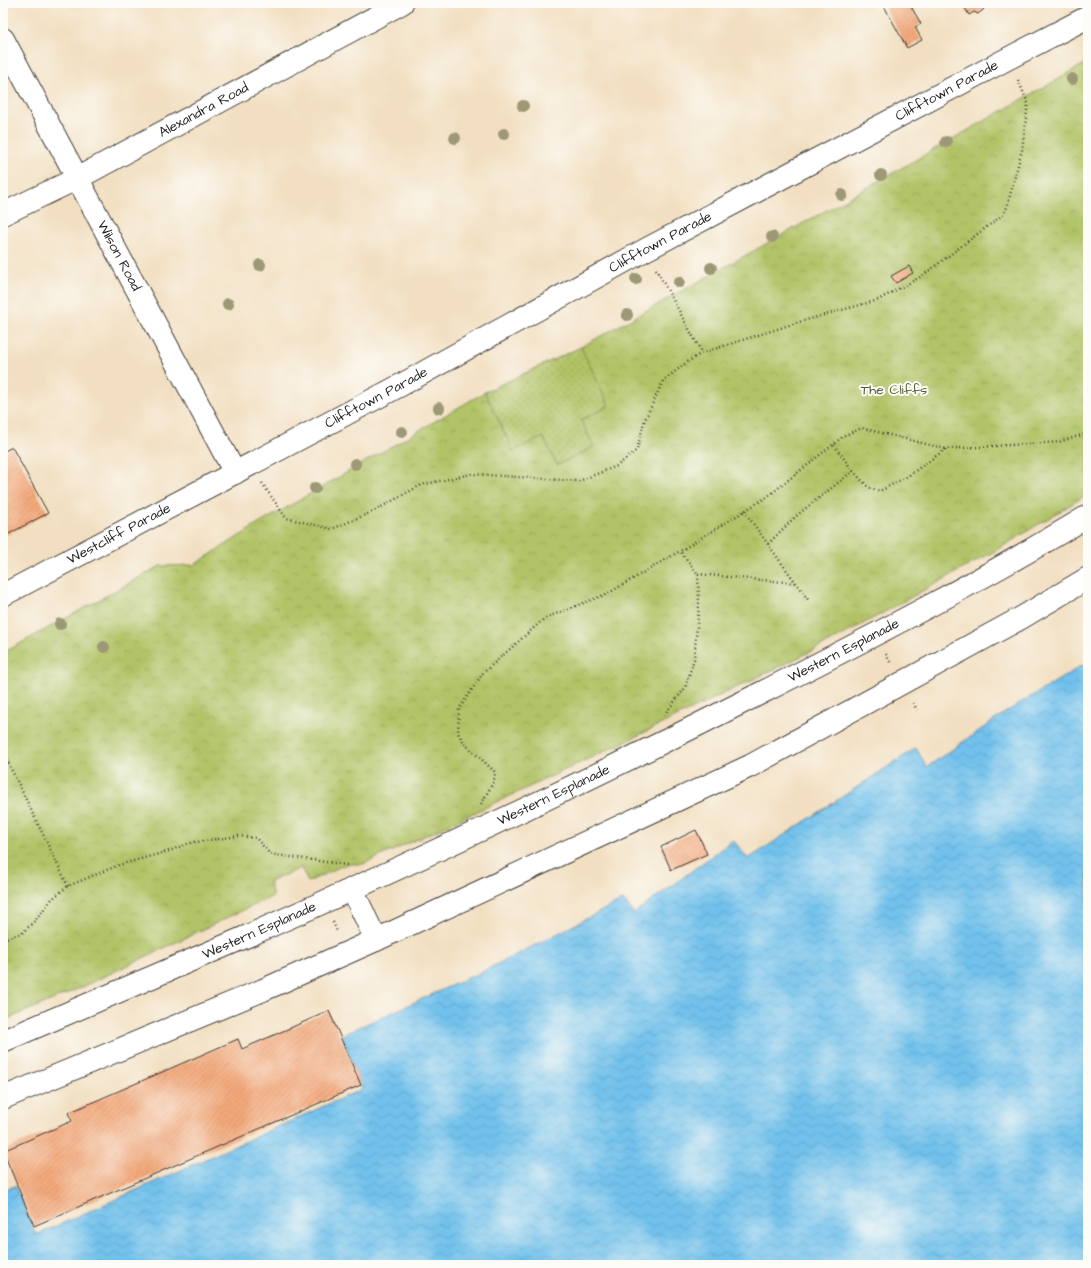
<svg xmlns="http://www.w3.org/2000/svg" width="1091" height="1268" viewBox="0 0 1091 1268" font-family="'Architects Daughter',sans-serif">
<defs>
<pattern id="park-crowns" width="20" height="18" patternUnits="userSpaceOnUse"><rect width="20" height="18" fill="#b1c366"/><path d="M2 6a3 3 0 1 1 6 0M12 15a3 3 0 1 1 6 0" fill="none" stroke="#98a758"/></pattern>
<pattern id="garden-dots" width="8" height="8" patternUnits="userSpaceOnUse"><rect width="8" height="8" fill="#b1c366"/><path d="M2 2h.1M6 6h.1" fill="none" stroke="#98a758" stroke-width="1.8" stroke-linecap="round"/></pattern>
<pattern id="water-waves" width="16" height="10" patternUnits="userSpaceOnUse"><rect width="16" height="10" fill="#71c1ec"/><path d="M0 5q4-4 8 0t8 0" fill="none" stroke="#61a5ca"/></pattern>
<pattern id="building-hatch" width="6" height="6" patternUnits="userSpaceOnUse"><rect width="6" height="6" fill="#f3a87a"/><path d="M-1 1l2-2M0 6l6-6M5 7l2-2" fill="none" stroke="#d09069"/></pattern>
</defs>
<rect width="100%" height="100%" fill="#fdfcf7"/>
<filter id="ink" filterUnits="userSpaceOnUse"><feTurbulence type="fractalNoise" baseFrequency=".025" numOctaves="2"/><feDisplacementMap in="SourceGraphic" scale="8" xChannelSelector="R" yChannelSelector="G"/><feConvolveMatrix kernelMatrix="1 2 1 2 8 2 1 2 1" color-interpolation-filters="sRGB"/></filter>
<filter id="wash" filterUnits="userSpaceOnUse"><feTurbulence type="fractalNoise" baseFrequency=".012" numOctaves="4" result="noise"/><feDisplacementMap in="SourceGraphic" scale="16" xChannelSelector="R" yChannelSelector="G"/><feGaussianBlur stdDeviation="0.9" result="paint"/><feColorMatrix in="noise" values="0 0 0 0 0 0 0 0 0 0 0 0 0 0 0 0 0 1.4 0 .05"/><feComposite in="paint" operator="in"/></filter>
<g filter="url(#wash)">
<rect width="100%" height="100%" fill="#f2dfc1"/>
<polygon fill="url(#park-crowns)" stroke="#667041" points="1088,62 1088,494 995,551 830,642 639,735 442,828 363,864 346,864 308,882 301,868 269,882 273,896 78,989 3,1021 3,653 160,566 194,565 260,523 485,392 581,347 861,191"/>
<polygon fill="url(#garden-dots)" stroke="#667041" points="581,347 609,406 581,420 594,447 557,465 543,437 513,451 485,392"/>
<polygon fill="url(#water-waves)" stroke="#466e84" points="1088,662 1088,1265 3,1265 3,1190 15,1186 36,1235 362,1089 342,1035 488,969 623,900 634,914 733,840 748,859 916,748 927,767 1009,710"/>
<g id="blocks">
<g fill="url(#building-hatch)">
<polygon points="890,3 909,3 921,24 915,27 922,40 907,48 884,6"/>
<polygon points="962,3 990,3 985,6 983,10 978,14 974,12 969,15"/>
<polygon points="909,266 913,273 896,283 891,276"/>
<polygon points="12,447 48,513 3,537 3,452"/>
<polygon points="696,830 707,854 671,870 661,847"/>
<polygon points="329,1011 361,1085 34,1226 3,1151 72,1121 68,1113 238,1039 242,1049"/>
</g>
</g>
</g>
<g filter="url(#ink)">
<use href="#blocks" fill-opacity="0" stroke="#3c3935" stroke-width="1"/>
<g fill="none" stroke-linecap="round" stroke-linejoin="round">
<g stroke="#3c3935" stroke-width="24">
<g id="minor">
<path id="s1" d="M3 39 235 473"/>
<path id="s2" d="M3 214 78 178 402 3"/>
<path id="s3" d="M3 595 401 385 645 250 1009 58 1088 17"/>
<polyline points="352,889 376,940"/>
<path id="s4" d="M3 1041C83 1007 163 973 243 938 418 861 592 779 763 692 873 636 983 580 1088 516"/>
<polyline points="3,1098 263,990 376,940 750,766 1021,618 1088,578"/>
</g>
</g>
<g stroke="#3c3935" stroke-width="2.5" stroke-dasharray="1 3" stroke-linecap="butt">
<polyline points="656,269 702,353"/>
<polyline points="834,445 853,471 868,487 880,491 908,476 946,449"/>
<polyline points="262,483 286,518 332,529 372,512 421,485 471,474 579,481 617,466 637,450 644,422 663,381 687,362 702,353 799,322 878,300 922,276 1004,214 1007,207 1022,150 1028,103 1018,80"/>
<polyline points="744,511 809,601"/>
<polyline points="768,544 796,516 853,471"/>
<polyline points="698,574 795,583"/>
<polyline points="886,654 891,664"/>
<polyline points="913,703 917,710"/>
<polyline points="664,715 685,688 694,659 699,605 698,574 680,551"/>
<polyline points="3,752 68,886"/>
<polyline points="481,804 494,781 495,772 464,743 458,733 459,709 483,673 545,618 607,594 680,551 767,497 845,435 862,428 946,449 1059,442 1088,433"/>
<polyline points="333,922 337,932"/>
<polyline points="3,939 22,933 33,923 52,899 68,886 119,865 169,851 190,843 238,836 256,838 270,854 347,865"/>
</g>
<use href="#minor" stroke="#fff" stroke-width="22"/>
</g>
<g fill="#9d9977">
<circle cx="1072" cy="79" r="6"/>
<circle cx="523" cy="106" r="6"/>
<circle cx="504" cy="134" r="6"/>
<circle cx="455" cy="138" r="6"/>
<circle cx="946" cy="142" r="6"/>
<circle cx="881" cy="175" r="6"/>
<circle cx="842" cy="195" r="6"/>
<circle cx="772" cy="237" r="6"/>
<circle cx="260" cy="265" r="6"/>
<circle cx="711" cy="268" r="6"/>
<circle cx="636" cy="279" r="6"/>
<circle cx="679" cy="282" r="6"/>
<circle cx="228" cy="304" r="6"/>
<circle cx="627" cy="315" r="6"/>
<circle cx="439" cy="408" r="6"/>
<circle cx="402" cy="432" r="6"/>
<circle cx="355" cy="464" r="6"/>
<circle cx="315" cy="488" r="6"/>
<circle cx="60" cy="624" r="6"/>
<circle cx="104" cy="647" r="6"/>
</g>
</g>
<g text-anchor="middle" dominant-baseline="central" stroke-width="4" stroke-linejoin="round" paint-order="stroke">
<g font-size="14" fill="#1c1c1c" stroke="#fdfcf7">
<text stroke="none"><textPath href="#s3" startOffset="1070">Clifftown Parade</textPath></text>
<text stroke="none"><textPath href="#s2" startOffset="226">Alexandra Road</textPath></text>
<text stroke="none"><textPath href="#s3" startOffset="746">Clifftown Parade</textPath></text>
<text stroke="none"><textPath href="#s1" startOffset="246">Wilson Road</textPath></text>
<text stroke="none"><textPath href="#s3" startOffset="422">Clifftown Parade</textPath></text>
<text stroke="none"><textPath href="#s3" startOffset="131">Westcliff Parade</textPath></text>
<text stroke="none"><textPath href="#s4" startOffset="927">Western Esplanade</textPath></text>
<text stroke="none"><textPath href="#s4" startOffset="603">Western Esplanade</textPath></text>
<text stroke="none"><textPath href="#s4" startOffset="279">Western Esplanade</textPath></text>
</g>
<g font-size="14" fill="#585f3a" stroke="#fdfcf7">
<text x="894" y="390">The Cliffs</text>
</g>
</g>
<rect width="1091" height="1268" fill="none" stroke="#fdfcf7" stroke-width="16"/>
</svg>
